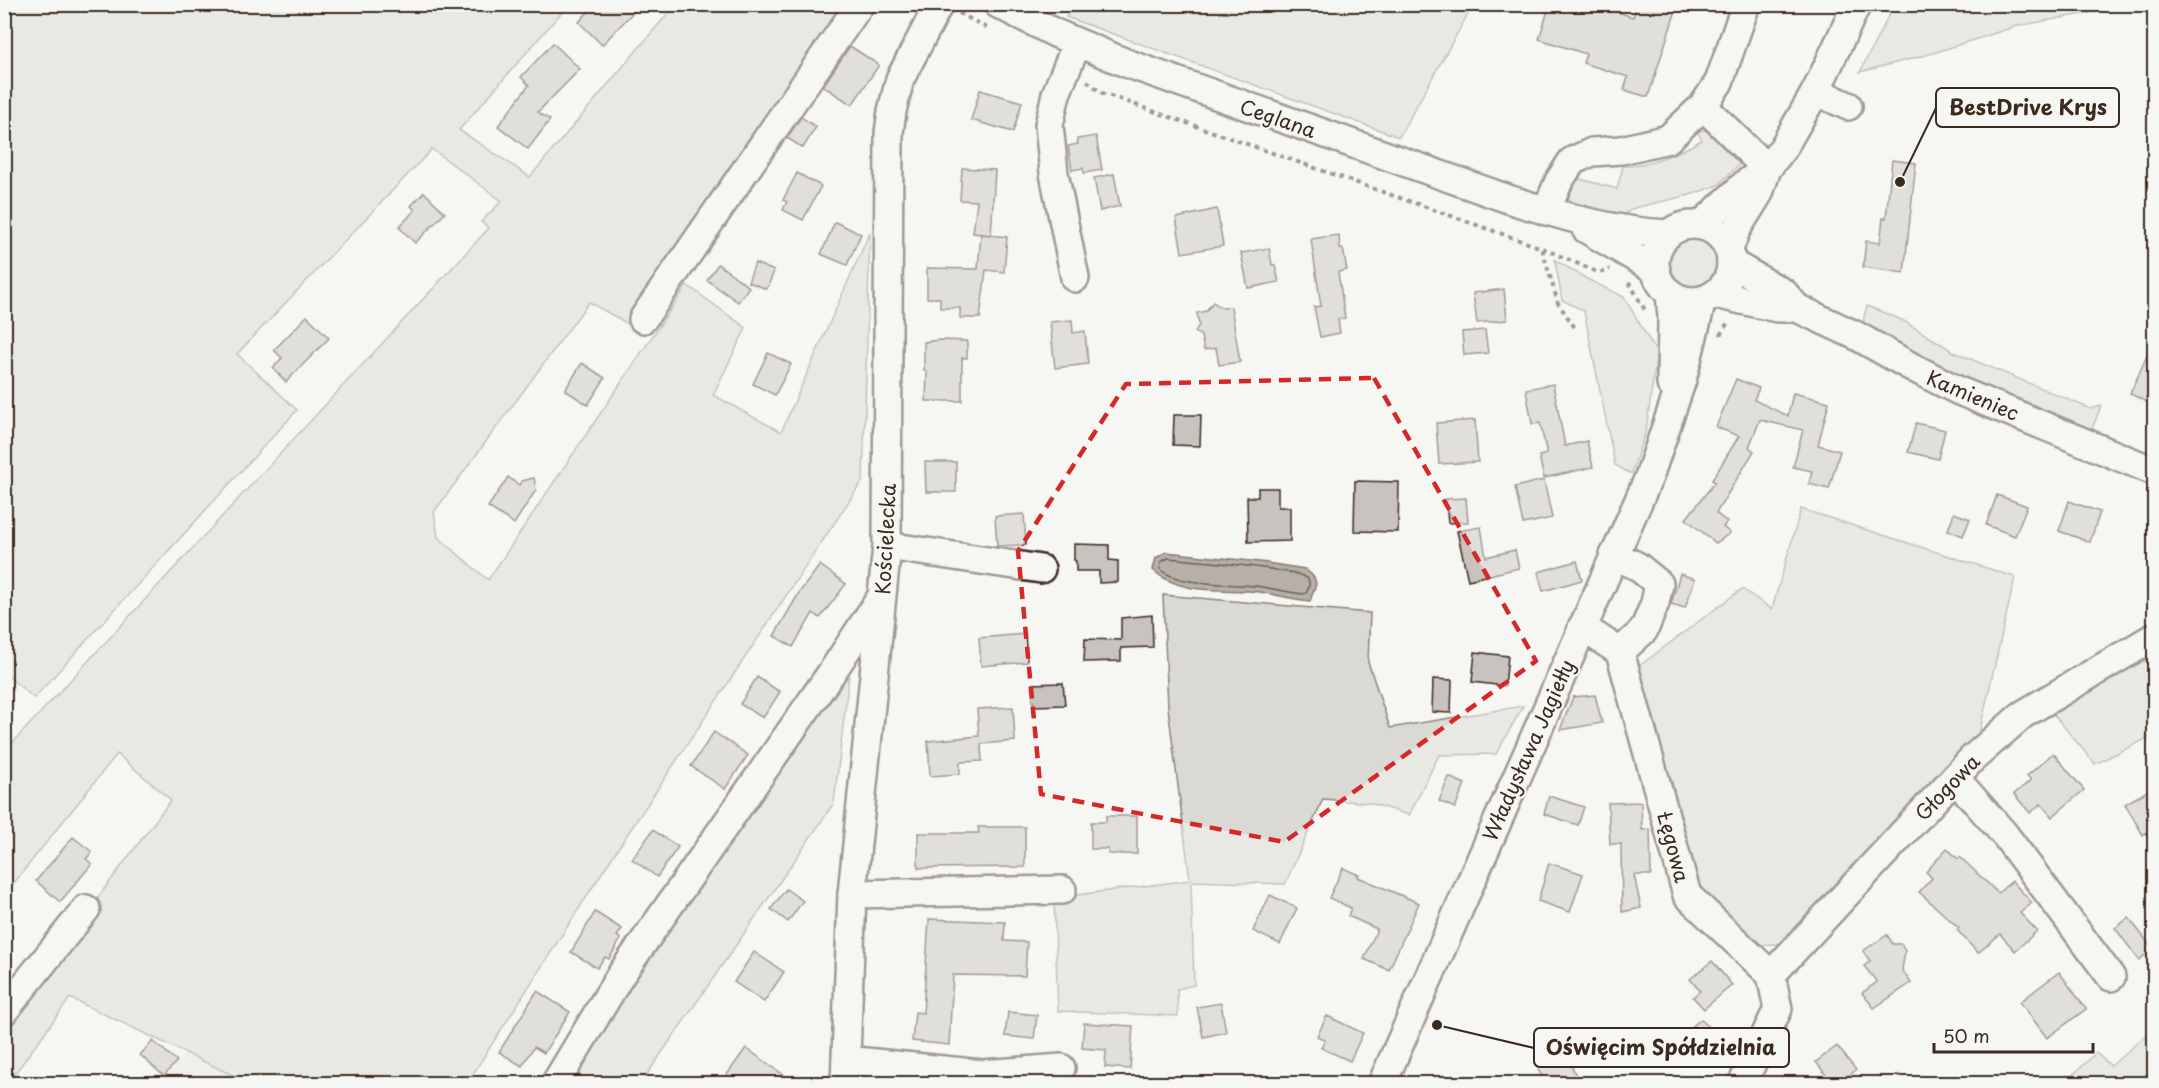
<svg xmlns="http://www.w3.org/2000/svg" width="2159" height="1088" viewBox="0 0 2159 1088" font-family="'Playpen Sans',sans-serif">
<rect width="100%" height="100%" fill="#f6f6f2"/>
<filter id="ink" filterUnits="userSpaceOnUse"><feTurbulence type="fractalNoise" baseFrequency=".0167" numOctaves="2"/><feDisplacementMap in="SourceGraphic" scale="12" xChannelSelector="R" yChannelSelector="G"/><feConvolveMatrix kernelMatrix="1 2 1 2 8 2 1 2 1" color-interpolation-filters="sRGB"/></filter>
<g filter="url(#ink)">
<polygon fill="#e8e7e2" points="186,1053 240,1079 236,1083 159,1084"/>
<g fill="#dad9d3" stroke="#8a8278" stroke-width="1.5">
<polygon points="4,5 568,5 459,130 530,177 675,5 852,5 628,324 589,302 434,512 438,537 488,580 687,285 746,328 713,395 781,432 870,232 863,480 603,871 467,1083 249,1083 70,998 8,1083 5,1083 5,1021 171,800 117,754 5,894 5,751 489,228 481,222 502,201 432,149 237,354 297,410 34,698 4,673"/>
<polygon points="1073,5 1073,4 1473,5 1399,137 1066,17"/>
<polygon points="1894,5 2154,4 2154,8 2122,7 2017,26 1930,54 1860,72"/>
<path d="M1709 130 1718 136 1740 164 1718 185 1690 195 1634 208 1620 217 1573 202 1567 197 1576 178 1617 189 1623 166C1651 165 1677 154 1702 140L1697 131Z"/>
<circle cx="1694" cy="263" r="24"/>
<polygon points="1555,260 1587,279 1624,297 1657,353 1646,430 1631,474 1615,465 1584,311 1562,300"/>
<polygon points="1867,306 1902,320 1954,352 2091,409 2101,406 2092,429 1924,360 1862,325"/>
<polygon points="1801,509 2015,577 1979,734 1792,943 1758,945 1698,888 1634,670 1742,589 1772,609"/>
<polygon points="1163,595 1370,613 1368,662 1390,728 1523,706 1496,754 1439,755 1409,815 1370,803 1323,799 1285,884 1191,881 1194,985 1177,989 1178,1016 1058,1011 1054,898 1190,880 1168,707"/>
<polygon points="2154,649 2154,735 2095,764 2050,710"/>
<polygon points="852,650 834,803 641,1083 564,1084"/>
<polygon points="2154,1028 2154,1083 2064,1083 2096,1053 2111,1066"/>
</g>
<path fill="#b6b0a9" stroke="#857a71" stroke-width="1.5" d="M1166 552 1260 562 1305 569 1314 577 1316 584 1310 601C1293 599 1277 595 1260 592 1225 588 1180 596 1153 570L1156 558Z"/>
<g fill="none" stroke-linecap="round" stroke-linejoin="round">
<path stroke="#6c6056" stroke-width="1.5" d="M1168 558C1188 560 1299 568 1308 579 1311 584 1308 588 1307 592L1304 594C1290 593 1276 589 1262 587 1236 583 1179 587 1160 569L1161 562Z"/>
</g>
<g fill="#c8c3be" stroke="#3b2a1e" stroke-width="1.5">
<polygon points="595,4 641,4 602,45 579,22"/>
<polygon points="1550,4 1592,4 1633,17 1637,4 1678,4 1648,97 1624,90 1628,77 1583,63 1586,54 1539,39"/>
<polygon points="553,43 580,69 538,112 550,120 528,149 498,126 529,85 521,77"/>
<polygon points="850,46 879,65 852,105 823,86"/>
<polygon points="980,90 1022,102 1013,132 971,120"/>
<polygon points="801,117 816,127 803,148 787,138"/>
<polygon points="1096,136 1102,170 1084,173 1083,168 1072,170 1068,146 1078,144 1077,139"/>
<polygon points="1892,160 1916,163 1904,273 1863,267 1866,241 1880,243 1883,218 1886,218"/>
<polygon points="962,168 995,170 991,235 973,233 977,201 960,200"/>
<polygon points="797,173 821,186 803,220 783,210 787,202 783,200"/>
<polygon points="1114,174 1120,206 1100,211 1094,178"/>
<polygon points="424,192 445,213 415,243 399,227 415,210 411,206"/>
<polygon points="1217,209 1223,246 1182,253 1176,218"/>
<polygon points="835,222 861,234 847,265 821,254"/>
<polygon points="981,234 1007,237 1004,272 986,270 980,318 960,318 960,308 940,308 940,298 927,298 927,268 978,269"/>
<polygon points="1339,235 1340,249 1343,249 1347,270 1338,272 1345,318 1338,319 1340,333 1320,337 1314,307 1321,306 1311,239"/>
<polygon points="1269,248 1272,265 1275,265 1279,282 1248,288 1241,253"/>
<polygon points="755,263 774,271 767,289 748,282"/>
<polygon points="718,264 749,287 738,302 707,280"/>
<polygon points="1504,289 1507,320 1477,323 1473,293"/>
<polygon points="1213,302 1222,308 1231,307 1240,362 1219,365 1216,348 1204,350 1201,336 1195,332 1199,325 1197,313 1206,311"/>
<polygon points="307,316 329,338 286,382 273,368 282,358 274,350"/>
<polygon points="1072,320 1073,333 1085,331 1088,364 1055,368 1050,322"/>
<polygon points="1485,330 1488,353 1464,355 1462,332"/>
<polygon points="939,340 967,341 967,358 962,358 962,401 926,401 927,371 924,371 924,342"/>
<polygon points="2154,340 2154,405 2130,394"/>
<polygon points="768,353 791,364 775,395 753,384"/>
<polygon points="582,363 605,378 588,405 565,390"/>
<polygon points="1736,379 1759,388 1754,400 1788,416 1793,393 1829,402 1818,445 1840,451 1829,489 1809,484 1812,471 1793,467 1803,430 1760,420 1749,447 1754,451 1716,513 1727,522 1723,527 1730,533 1716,543 1686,519 1715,482 1712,480 1739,436 1716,427"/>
<polygon points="1553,384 1565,446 1587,441 1593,467 1544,478 1539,456 1547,454 1540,423 1532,424 1526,389"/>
<polygon points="1174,415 1201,415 1200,446 1173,445"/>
<polygon points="1475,420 1478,462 1439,464 1436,423"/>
<polygon points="1916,423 1945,430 1938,459 1908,452"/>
<polygon points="925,462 956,462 956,492 926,492"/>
<polygon points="508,477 519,485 522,481 534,478 536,490 514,524 488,507"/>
<polygon points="1544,480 1552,518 1523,524 1515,487"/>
<polygon points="1355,481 1399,482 1398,532 1354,531"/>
<polygon points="1258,488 1278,488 1278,507 1290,507 1290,541 1248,542 1247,497 1258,497"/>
<polygon points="1997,495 2027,506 2015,536 1986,525"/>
<polygon points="1466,498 1468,522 1448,523 1446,499"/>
<polygon points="2069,501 2100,512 2090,542 2059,531"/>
<polygon points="1954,513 1970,519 1963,536 1948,530"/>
<polygon points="1024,514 1026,545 997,546 995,516"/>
<polygon points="1481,527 1486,557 1515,550 1519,568 1468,580 1457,531"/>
<polygon points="1074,544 1109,545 1109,560 1118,561 1118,582 1099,583 1099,571 1076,571 1076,561 1074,560"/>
<polygon points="1577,561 1582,580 1543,591 1538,572"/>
<polygon points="820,565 846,584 820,618 813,613 793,647 774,636 799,593"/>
<polygon points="1680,574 1695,579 1685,608 1671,604"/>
<polygon points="1152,615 1153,647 1121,648 1121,661 1084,662 1085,639 1121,640 1121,618"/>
<polygon points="1025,634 1027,662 981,666 979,638"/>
<polygon points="1475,652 1508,656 1505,686 1472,682"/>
<polygon points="757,677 780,692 763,718 740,704"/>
<polygon points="1433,679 1452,680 1451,713 1432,712"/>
<polygon points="1063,683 1065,705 1033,706 1032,684"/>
<polygon points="1595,695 1602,723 1560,730 1573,697"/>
<polygon points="1013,707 1015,741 981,744 982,761 960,762 960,774 930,776 928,741 979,736 977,709"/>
<polygon points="714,732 748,755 725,789 691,766"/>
<polygon points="2053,753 2084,790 2052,817 2041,804 2030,813 2014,794 2031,780 2027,776"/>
<polygon points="1449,777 1465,784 1455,808 1439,801"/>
<polygon points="2154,787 2154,828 2143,835 2125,804"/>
<polygon points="1549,796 1584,807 1578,825 1544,814"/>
<polygon points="1641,802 1642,830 1650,829 1651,875 1634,875 1641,908 1622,912 1621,844 1610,844 1608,803"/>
<polygon points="1106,816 1137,816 1137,854 1108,854 1108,849 1091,849 1091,822 1106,822"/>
<polygon points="978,827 1025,827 1025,867 918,868 918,833 979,833"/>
<polygon points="653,830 678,847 657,877 632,859"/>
<polygon points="73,837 92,852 86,859 92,864 60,902 36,881"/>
<polygon points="1947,848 1958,859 1960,857 1998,893 2012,881 2032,903 2020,913 2037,931 2015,951 2000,934 1978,953 1957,930 1959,928 1919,892 1932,878 1926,872"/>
<polygon points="1549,863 1583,874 1570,912 1538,901"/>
<polygon points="1343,868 1359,875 1358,877 1419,903 1389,970 1364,959 1377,929 1348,916 1351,908 1329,898"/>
<polygon points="786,889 803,901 788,922 771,909"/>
<polygon points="1270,895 1297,908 1280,944 1253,931"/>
<polygon points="595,912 622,929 617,936 621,939 609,959 605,957 597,968 571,952"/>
<polygon points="2129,918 2153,949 2139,960 2115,928"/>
<polygon points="929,919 1005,922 1004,941 1027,942 1025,976 953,975 949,1045 912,1041 915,1012 923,1013"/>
<polygon points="1887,935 1893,944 1901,944 1905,951 1902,970 1911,983 1874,1008 1862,993 1877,982 1864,966 1870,961 1863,951"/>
<polygon points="754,952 784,972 764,1002 734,982"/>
<polygon points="1712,961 1732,985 1704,1009 1693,997 1700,991 1690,979"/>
<polygon points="2059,972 2086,1009 2047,1038 2020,1002"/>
<polygon points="537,991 570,1012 544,1053 534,1047 522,1066 499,1052"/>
<polygon points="1221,1003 1226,1032 1203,1037 1197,1007"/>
<polygon points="1008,1012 1037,1015 1034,1039 1005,1036"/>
<polygon points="1327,1016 1363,1033 1350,1061 1321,1048 1325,1040 1317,1036"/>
<polygon points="1701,1019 1716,1035 1697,1052 1682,1035"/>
<polygon points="1084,1023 1133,1026 1130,1069 1105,1067 1106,1050 1082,1048"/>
<polygon points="153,1041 177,1061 164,1076 140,1055"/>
<polygon points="1837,1046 1856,1070 1839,1083 1832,1083 1816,1062"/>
<polygon points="746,1048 795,1083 721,1083"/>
<polygon points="1564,1051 1578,1079 1569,1083 1545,1083 1536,1065"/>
</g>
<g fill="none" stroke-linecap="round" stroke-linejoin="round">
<g stroke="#3b2a1e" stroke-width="32">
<g id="minor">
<path d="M998 4 1055 33 1126 63 1511 200C1562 216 1615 232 1668 234"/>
<polyline points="1816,91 1848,106"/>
<polyline points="1703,106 1767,169"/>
<polyline points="1546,211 1559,181 1572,161 1592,152 1621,150 1668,139 1703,106 1719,82 1746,4"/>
<polyline points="1701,225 1746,183 1766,170"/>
<circle cx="1693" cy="263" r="38"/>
<polyline points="1586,229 1656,270"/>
<polyline points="1729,249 1736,230 1759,193 1767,169 1783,148 1816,91 1857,4"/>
<polyline points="1731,263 1784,293 1797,308"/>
<polyline points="1075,278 1054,173 1049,125 1056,94 1077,43"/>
<polyline points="1670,293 1672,318 1671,384"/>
<polyline points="1715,294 1777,308 1797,308 1857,336 1910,366 1959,391 2154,471"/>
<polyline points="643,319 860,4"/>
<polyline points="887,546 1041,569"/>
<polyline points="1614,555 1637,566 1659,584 1655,603 1644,630 1620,652"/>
<polyline points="1582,627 1620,652 1687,895 1771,975 1778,1009 1742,1084"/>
<polyline points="1955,778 2005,835 2111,977"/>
<polyline points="852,894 1062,890"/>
<polyline points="1771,975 1972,759 2022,715 2154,637"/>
<polyline points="4,1011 86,909"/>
<polyline points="846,1060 982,1074 1061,1068"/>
<polyline points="555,1084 620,976 832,672 880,599"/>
<polyline points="845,1084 852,894 887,546 889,133 892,111 900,79 939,4"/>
<polyline points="1382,1084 1649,477 1682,380 1702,300"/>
</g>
</g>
<g stroke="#3b2a1e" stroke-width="4" stroke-dasharray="4.5 4.5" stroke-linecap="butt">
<polyline points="959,13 987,28"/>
<polyline points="1087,81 1102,93 1542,248 1597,272 1604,272 1610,269"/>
<polyline points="1542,249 1558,303 1575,328"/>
<polyline points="1629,282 1646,312"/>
<polyline points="1720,335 1729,321"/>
<polyline points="2141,1084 2154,1066"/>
</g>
<use href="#minor" stroke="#f6f6f2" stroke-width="27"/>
</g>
</g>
<path d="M0 0H2159V1088H0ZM1374 378 1536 661 1284 842 1041 794 1018 551 1126 384Z" fill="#f6f6f2" fill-opacity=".55" fill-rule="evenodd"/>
<path fill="none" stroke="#d62828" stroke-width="4.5" stroke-dasharray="12 8" stroke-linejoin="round" d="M1374 378 1536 661 1284 842 1041 794 1018 551 1126 384Z"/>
<g text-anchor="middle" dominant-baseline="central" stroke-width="4.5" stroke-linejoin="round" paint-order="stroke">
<g font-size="20" fill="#3b2a1e" stroke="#f6f6f2">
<text transform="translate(1278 118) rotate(19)">Ceglana</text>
<text transform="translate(1973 395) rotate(23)">Kamieniec</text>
<text transform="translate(885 539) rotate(-87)">Kościelecka</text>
<text transform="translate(1528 750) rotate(-66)">Władysława Jagiełły</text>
<text transform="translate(1947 787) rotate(-46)">Głogowa</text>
<text transform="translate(1674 847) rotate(75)">Łęgowa</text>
</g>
</g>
<path fill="none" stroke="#3b2a1e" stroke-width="2" d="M1900 182L1936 108M1437 1025L1534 1048"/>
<g fill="#3b2a1e" stroke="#f6f6f2" stroke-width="2">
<circle cx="1900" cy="182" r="6"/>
<circle cx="1437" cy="1025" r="6"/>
</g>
<g fill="#f6f6f2" stroke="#3b2a1e" stroke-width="2">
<rect x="1936" y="88" width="183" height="39" rx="6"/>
<rect x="1534" y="1028" width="255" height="39" rx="6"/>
</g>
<g font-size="21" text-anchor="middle" font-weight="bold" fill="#3b2a1e">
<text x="2028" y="115">BestDrive Krys</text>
<text x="1661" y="1055">Oświęcim Spółdzielnia</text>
</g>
<rect width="2159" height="1088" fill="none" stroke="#f6f6f2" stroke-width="24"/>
<rect x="12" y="12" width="2135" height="1064" fill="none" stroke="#3b2a1e" stroke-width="2" filter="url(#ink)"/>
<path d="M1934 1043v9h159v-9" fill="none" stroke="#3b2a1e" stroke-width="3"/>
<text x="1943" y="1043" font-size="18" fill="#3b2a1e" stroke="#f6f6f2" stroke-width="4.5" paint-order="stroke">50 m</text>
</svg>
